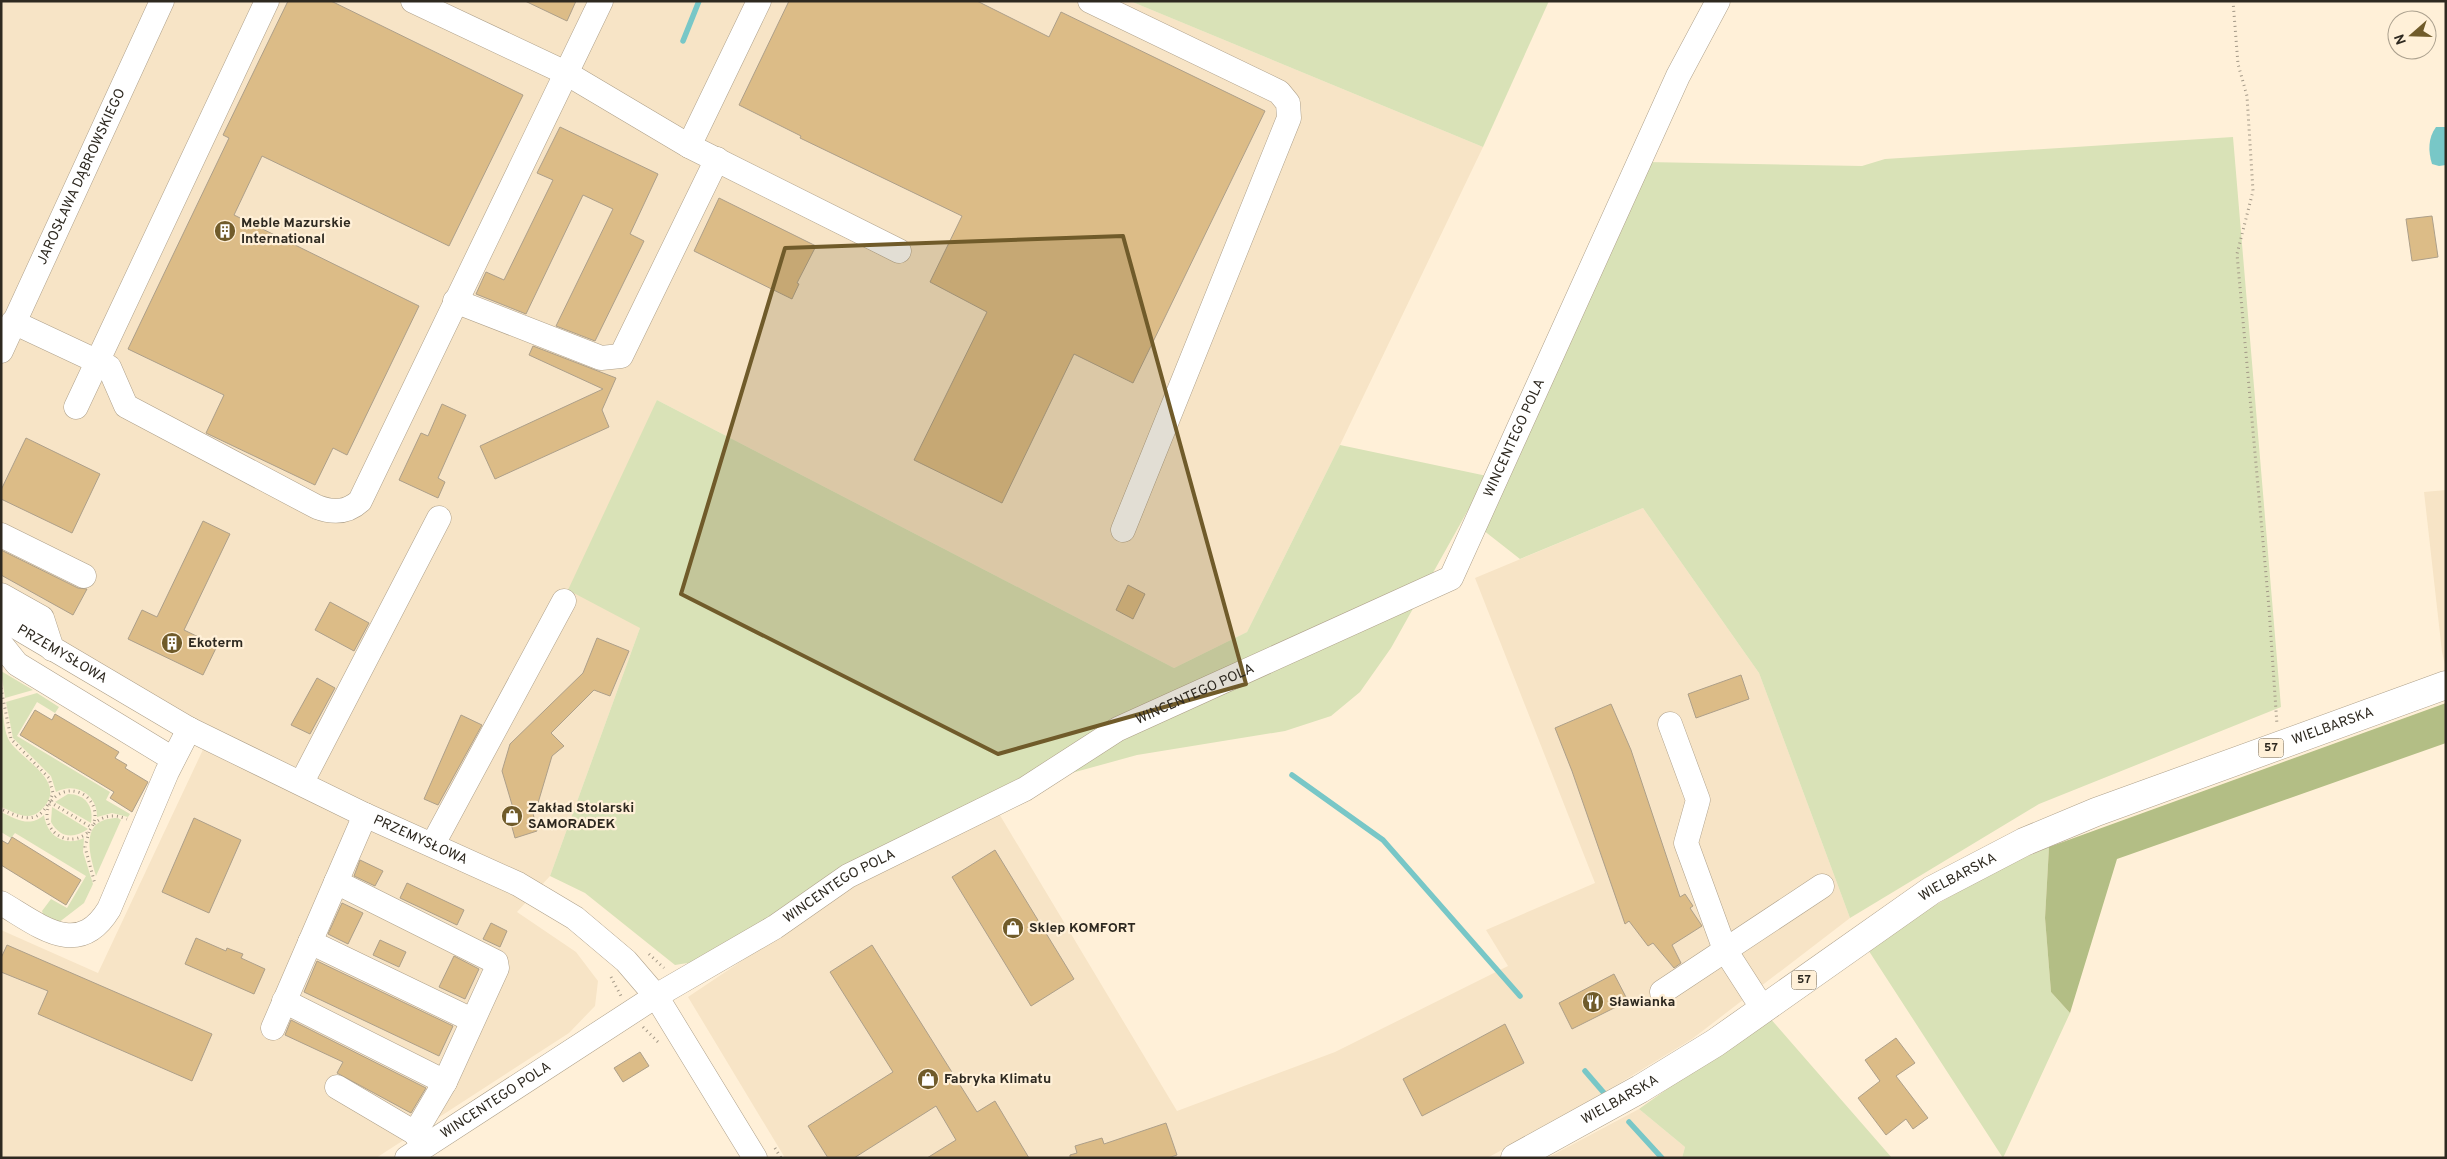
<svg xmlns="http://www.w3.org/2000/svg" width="2447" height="1159" viewBox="0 0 2447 1159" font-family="Overpass,sans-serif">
<rect width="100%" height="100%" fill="#fff0d8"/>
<g fill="#f7e4c6">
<polygon points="1,1 1130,1 1483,147 1340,445 1247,632 1174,668 657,400 640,628 550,876 517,912 576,952 598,981 595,1006 569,1033 376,1158 1,1158 1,930 98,973 208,739 1,618"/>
<polygon points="2446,490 2446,669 2442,652 2424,492"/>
<polygon points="1643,508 1759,673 1850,918 1692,1039 1569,1114 1487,1158 785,1158 688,997 867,877 998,812 1177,1111 1335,1052 1508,966 1486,930 1595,883 1475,578"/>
<polygon points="1639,1109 1685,1147 1682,1158 1547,1158"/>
</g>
<g fill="#d9e2b7">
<polygon points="1130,1 1549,1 1483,147"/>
<polygon points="2233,137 2281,707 2039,804 1850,918 1759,673 1643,508 1520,559 1483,530 1646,162 1862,166 1885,159"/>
<polygon points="657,400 1174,668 1247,632 1340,445 1487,476 1391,648 1360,692 1331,716 1285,731 1137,755 1068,774 694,962 675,965 585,893 550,876 640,628 568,590"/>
<polygon points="1,671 33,690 5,698"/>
<path d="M37 693 59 707 55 713 37 702 17 736 110 792 106 800 130 814 128 817 112 813 97 817C98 795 76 781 56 792L51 776 13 738 6 702Z"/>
<path d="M2 708C4 717 4 734 10 742 24 762 71 783 40 811 28 822 14 812 1 807Z"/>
<path d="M68 794C85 794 94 806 91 823L55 802Z"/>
<path d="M52 807 88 829C74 839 60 838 51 822Z"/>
<path d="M1 812C16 819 30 828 44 815 47 836 64 847 84 838L83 852 93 884 84 903 58 923 44 917 42 911 51 899 67 908 86 876 15 833 11 838 1 832Z"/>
<path d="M118 818 121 820 96 876C89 853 79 818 118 818Z"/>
<polygon points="2049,847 2045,918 2051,992 2070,1013 2003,1158 1865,945 1999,869"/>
<polygon points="1769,1017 1892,1158 1682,1158 1685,1147 1639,1109"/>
</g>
<polygon fill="#b3be85" points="2446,703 2446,743 2117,859 2070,1013 2051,992 2045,918 2049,847"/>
<path fill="#78c7c7" d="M2436 127H2446V165L2439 166 2432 164C2428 151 2428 138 2436 127Z"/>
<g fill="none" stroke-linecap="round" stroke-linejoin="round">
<g stroke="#78c7c7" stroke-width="5.5">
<polyline points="683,41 699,1"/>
<polyline points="1292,775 1383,840 1520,996"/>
<polyline points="1585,1071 1604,1093"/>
<polyline points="1629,1122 1662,1158"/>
</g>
</g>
<g fill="#dcbc87" stroke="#ad9f89">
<polygon points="288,1 331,1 523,95 449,246 262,156 234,215 419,306 347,455 333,448 315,485 206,433 224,395 128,349 229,138 223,135"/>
<polygon points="525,1 576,1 567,21"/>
<polygon points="789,1 977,1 1049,37 1061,12 1265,111 1133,383 1074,354 1002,503 914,460 987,312 930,282 962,216 800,138 801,136 739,105"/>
<polygon points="560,127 658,174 630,234 644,241 595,341 556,326 613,209 583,195 526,314 476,294 486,272 504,280 553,180 537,173"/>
<polygon points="719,198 816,246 797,283 799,284 792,299 694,251"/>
<polygon points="2432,216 2438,257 2412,261 2406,219"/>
<polygon points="533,346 616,378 602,410 609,427 495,479 480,446 603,389 529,355"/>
<polygon points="442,404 466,415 438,478 445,482 438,498 399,480 421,433 428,436"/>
<polygon points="26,438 100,474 72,533 1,499 1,490"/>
<polygon points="203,521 230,534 184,630 217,646 203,675 128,639 142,610 157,617"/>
<polygon points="1,550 78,588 87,589 73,615 1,575"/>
<polygon points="1128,585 1145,594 1133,619 1116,610"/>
<polygon points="330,602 369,623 354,651 315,630"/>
<polygon points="597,638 629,651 610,696 594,690 551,733 564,746 552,756 538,803 541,811 533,813 537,831 515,838 510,820 516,818 502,771 510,744 583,673"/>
<polygon points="1741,675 1749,699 1696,718 1688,694"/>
<polygon points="317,678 335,688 310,734 291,725"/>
<polygon points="1611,704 1631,750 1680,897 1685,894 1693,906 1690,908 1702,926 1672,945 1681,963 1674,968 1653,943 1648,946 1629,921 1625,924 1572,771 1555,728"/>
<polygon points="35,710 52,720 55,714 119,752 115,758 127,765 125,768 148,782 132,812 110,798 114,792 20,735"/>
<polygon points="461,715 482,725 438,805 424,799"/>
<polygon points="194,818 241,840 209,913 162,892"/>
<polygon points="12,837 81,880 66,905 1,865 1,840 8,844"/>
<polygon points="995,850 1074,979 1031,1006 952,877"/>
<polygon points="360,860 383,871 375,886 354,876"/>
<polygon points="407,883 464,910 457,925 400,898"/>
<polygon points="342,903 363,913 348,944 328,934"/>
<polygon points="491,923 507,931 500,947 483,939"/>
<polygon points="196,938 226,951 227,948 243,954 241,958 265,969 254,994 185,964"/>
<polygon points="380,940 406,952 399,967 373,955"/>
<polygon points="7,945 212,1034 192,1081 38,1014 48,991 1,972 1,958"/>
<polygon points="872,945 977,1112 995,1101 1029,1158 927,1158 956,1140 936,1106 854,1158 828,1158 808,1126 893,1072 830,972"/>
<polygon points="454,956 479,969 465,999 439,987"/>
<polygon points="317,961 453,1026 439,1056 304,992"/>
<polygon points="1614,974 1628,1001 1572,1029 1559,1003"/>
<polygon points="291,1020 426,1088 411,1113 337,1073 343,1062 285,1035"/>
<polygon points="1505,1024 1524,1063 1422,1116 1403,1079"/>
<polygon points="1896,1038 1915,1063 1896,1076 1928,1118 1913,1129 1906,1119 1886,1135 1858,1098 1880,1081 1865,1060"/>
<polygon points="640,1052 649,1066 623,1082 614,1068"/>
<polygon points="1166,1123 1177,1155 1168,1158 1070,1158 1070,1155 1077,1153 1075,1146 1102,1138 1104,1144"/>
</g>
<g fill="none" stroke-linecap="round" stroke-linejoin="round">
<g stroke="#aea08a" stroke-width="25">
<g id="minor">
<polyline points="413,1 566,73 689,146 899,251"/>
<polyline points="1090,1 1279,92 1288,103 1289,118 1123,530"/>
<polyline points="689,146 759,1"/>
<polyline points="455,301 601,358 621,356 717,159"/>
<path d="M13 322 109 367 126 406 317 507C333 513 347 513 360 501L601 1"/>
<path id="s1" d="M1 351 162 1"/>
<polyline points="76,407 267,1"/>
<polyline points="1,535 84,576"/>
<polyline points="1,595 42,618 52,649"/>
<path id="s2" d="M1 618 189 729 365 815 518 884 575 918 626 961 656 996 755 1158"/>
<polyline points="1,644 17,664 173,759"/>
<polyline points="1670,724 1698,800 1686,843 1725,950 1763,1009"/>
<polyline points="302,782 439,518"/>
<polyline points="433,844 564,601"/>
<polyline points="336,882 496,962 497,968 445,1082 415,1133 423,1146"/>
<path d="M1 903C39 925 78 960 109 909L167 772 189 729"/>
<polyline points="310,942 472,1020"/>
<polyline points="1662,992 1822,886"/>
<polyline points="284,1001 445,1082"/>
<polyline points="273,1028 365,815"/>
<polyline points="337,1087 415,1133"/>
<path id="s3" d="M407 1158 656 996 775 927 848 876 1025 789 1118 729 1451 578 1678 76 1718 1"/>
</g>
</g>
<g stroke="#aea08a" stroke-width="29">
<g id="major">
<path id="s4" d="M1515 1158 1640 1089 1715 1043 1932 890 2024 842 2096 812 2446 685"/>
</g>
</g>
<g stroke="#a29786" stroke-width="3" stroke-dasharray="1 4" stroke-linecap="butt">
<polyline points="2233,1 2238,64 2247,96 2253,191 2237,254 2269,608 2277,725"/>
<path d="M1 688 11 739 49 778 53 793C41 825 27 821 1 809"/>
<circle cx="71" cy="815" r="24"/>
<polyline points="50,802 91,827"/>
<path d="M94 824C103 815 115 814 127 819"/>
<polyline points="89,832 85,847 95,884"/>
<polyline points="649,954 664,968"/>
<polyline points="611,977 621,996"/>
<polyline points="643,1027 658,1042"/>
<polyline points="775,1148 781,1158"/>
</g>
<use href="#minor" stroke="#fff" stroke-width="24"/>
<use href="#major" stroke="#fff" stroke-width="28"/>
</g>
<path fill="#705b2a" fill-opacity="0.2" stroke="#705b2a" stroke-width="4" stroke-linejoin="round" d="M1123 236 1246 684 998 754 681 594 785 248Z"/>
<defs>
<g id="building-disc" transform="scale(1.125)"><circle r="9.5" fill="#705b2a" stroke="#fff0d8"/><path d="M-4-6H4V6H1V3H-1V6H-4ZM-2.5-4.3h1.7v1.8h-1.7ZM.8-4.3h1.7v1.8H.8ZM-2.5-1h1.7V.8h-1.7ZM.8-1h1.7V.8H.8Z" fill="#fff"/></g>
<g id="shop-disc" transform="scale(1.125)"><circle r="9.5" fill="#705b2a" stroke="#fff0d8"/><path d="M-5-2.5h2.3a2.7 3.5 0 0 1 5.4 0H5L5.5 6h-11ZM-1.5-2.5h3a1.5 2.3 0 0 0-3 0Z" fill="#fff"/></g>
<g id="restaurant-disc" transform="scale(1.125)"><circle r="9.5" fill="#705b2a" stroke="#fff0d8"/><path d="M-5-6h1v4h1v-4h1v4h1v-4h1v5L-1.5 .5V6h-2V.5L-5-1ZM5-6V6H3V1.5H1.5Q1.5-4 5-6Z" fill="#fff"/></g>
</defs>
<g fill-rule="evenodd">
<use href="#building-disc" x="225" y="231"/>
<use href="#building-disc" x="172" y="643"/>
<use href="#shop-disc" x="512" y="816"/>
<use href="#shop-disc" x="1013" y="928"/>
<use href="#restaurant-disc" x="1593" y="1002"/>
<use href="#shop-disc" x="928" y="1079"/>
</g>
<g text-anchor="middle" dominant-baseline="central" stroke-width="4.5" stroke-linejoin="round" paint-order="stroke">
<g fill="#fff0d8" stroke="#6d6557" stroke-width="1">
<rect x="2258.5" y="738.5" width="25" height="19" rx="4"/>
<rect x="1791.5" y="970.5" width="25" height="19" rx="4"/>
</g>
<g font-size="12" font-weight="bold" fill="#2e2920">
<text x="2271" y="748">57</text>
<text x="1804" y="980">57</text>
</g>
<g font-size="14" fill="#2e2920" stroke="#fff0d8">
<text stroke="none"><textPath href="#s1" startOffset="192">JAROSŁAWA DĄBROWSKIEGO</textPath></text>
<text stroke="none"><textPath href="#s3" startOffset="1351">WINCENTEGO POLA</textPath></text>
<text stroke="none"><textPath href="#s2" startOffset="71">PRZEMYSŁOWA</textPath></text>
<text stroke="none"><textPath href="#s3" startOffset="916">WINCENTEGO POLA</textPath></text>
<text stroke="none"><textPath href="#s4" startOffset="930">WIELBARSKA</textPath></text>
<text stroke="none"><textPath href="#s2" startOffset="475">PRZEMYSŁOWA</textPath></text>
<text stroke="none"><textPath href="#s4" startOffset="525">WIELBARSKA</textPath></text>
<text stroke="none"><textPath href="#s3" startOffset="511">WINCENTEGO POLA</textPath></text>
<text stroke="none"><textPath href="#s3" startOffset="106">WINCENTEGO POLA</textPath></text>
<text stroke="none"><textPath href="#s4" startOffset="120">WIELBARSKA</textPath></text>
</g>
<g font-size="14" font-weight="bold" fill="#2e2920" stroke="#fff0d8" text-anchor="start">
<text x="241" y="223">Meble Mazurskie<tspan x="241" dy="16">International</tspan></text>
<text x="188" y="643">Ekoterm</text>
<text x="528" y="808">Zakład Stolarski<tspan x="528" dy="16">SAMORADEK</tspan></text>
<text x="1029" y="928">Sklep KOMFORT</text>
<text x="1609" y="1002">Sławianka</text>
<text x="944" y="1079">Fabryka Klimatu</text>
</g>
</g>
<rect width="2447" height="1159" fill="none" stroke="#2e2920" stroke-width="5"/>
<g transform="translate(2412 35) rotate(250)"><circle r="24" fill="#fff0d8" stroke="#aba08e"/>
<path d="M0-4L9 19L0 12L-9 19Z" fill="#705b2a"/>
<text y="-8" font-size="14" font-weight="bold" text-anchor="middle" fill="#2e2920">N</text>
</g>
</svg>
